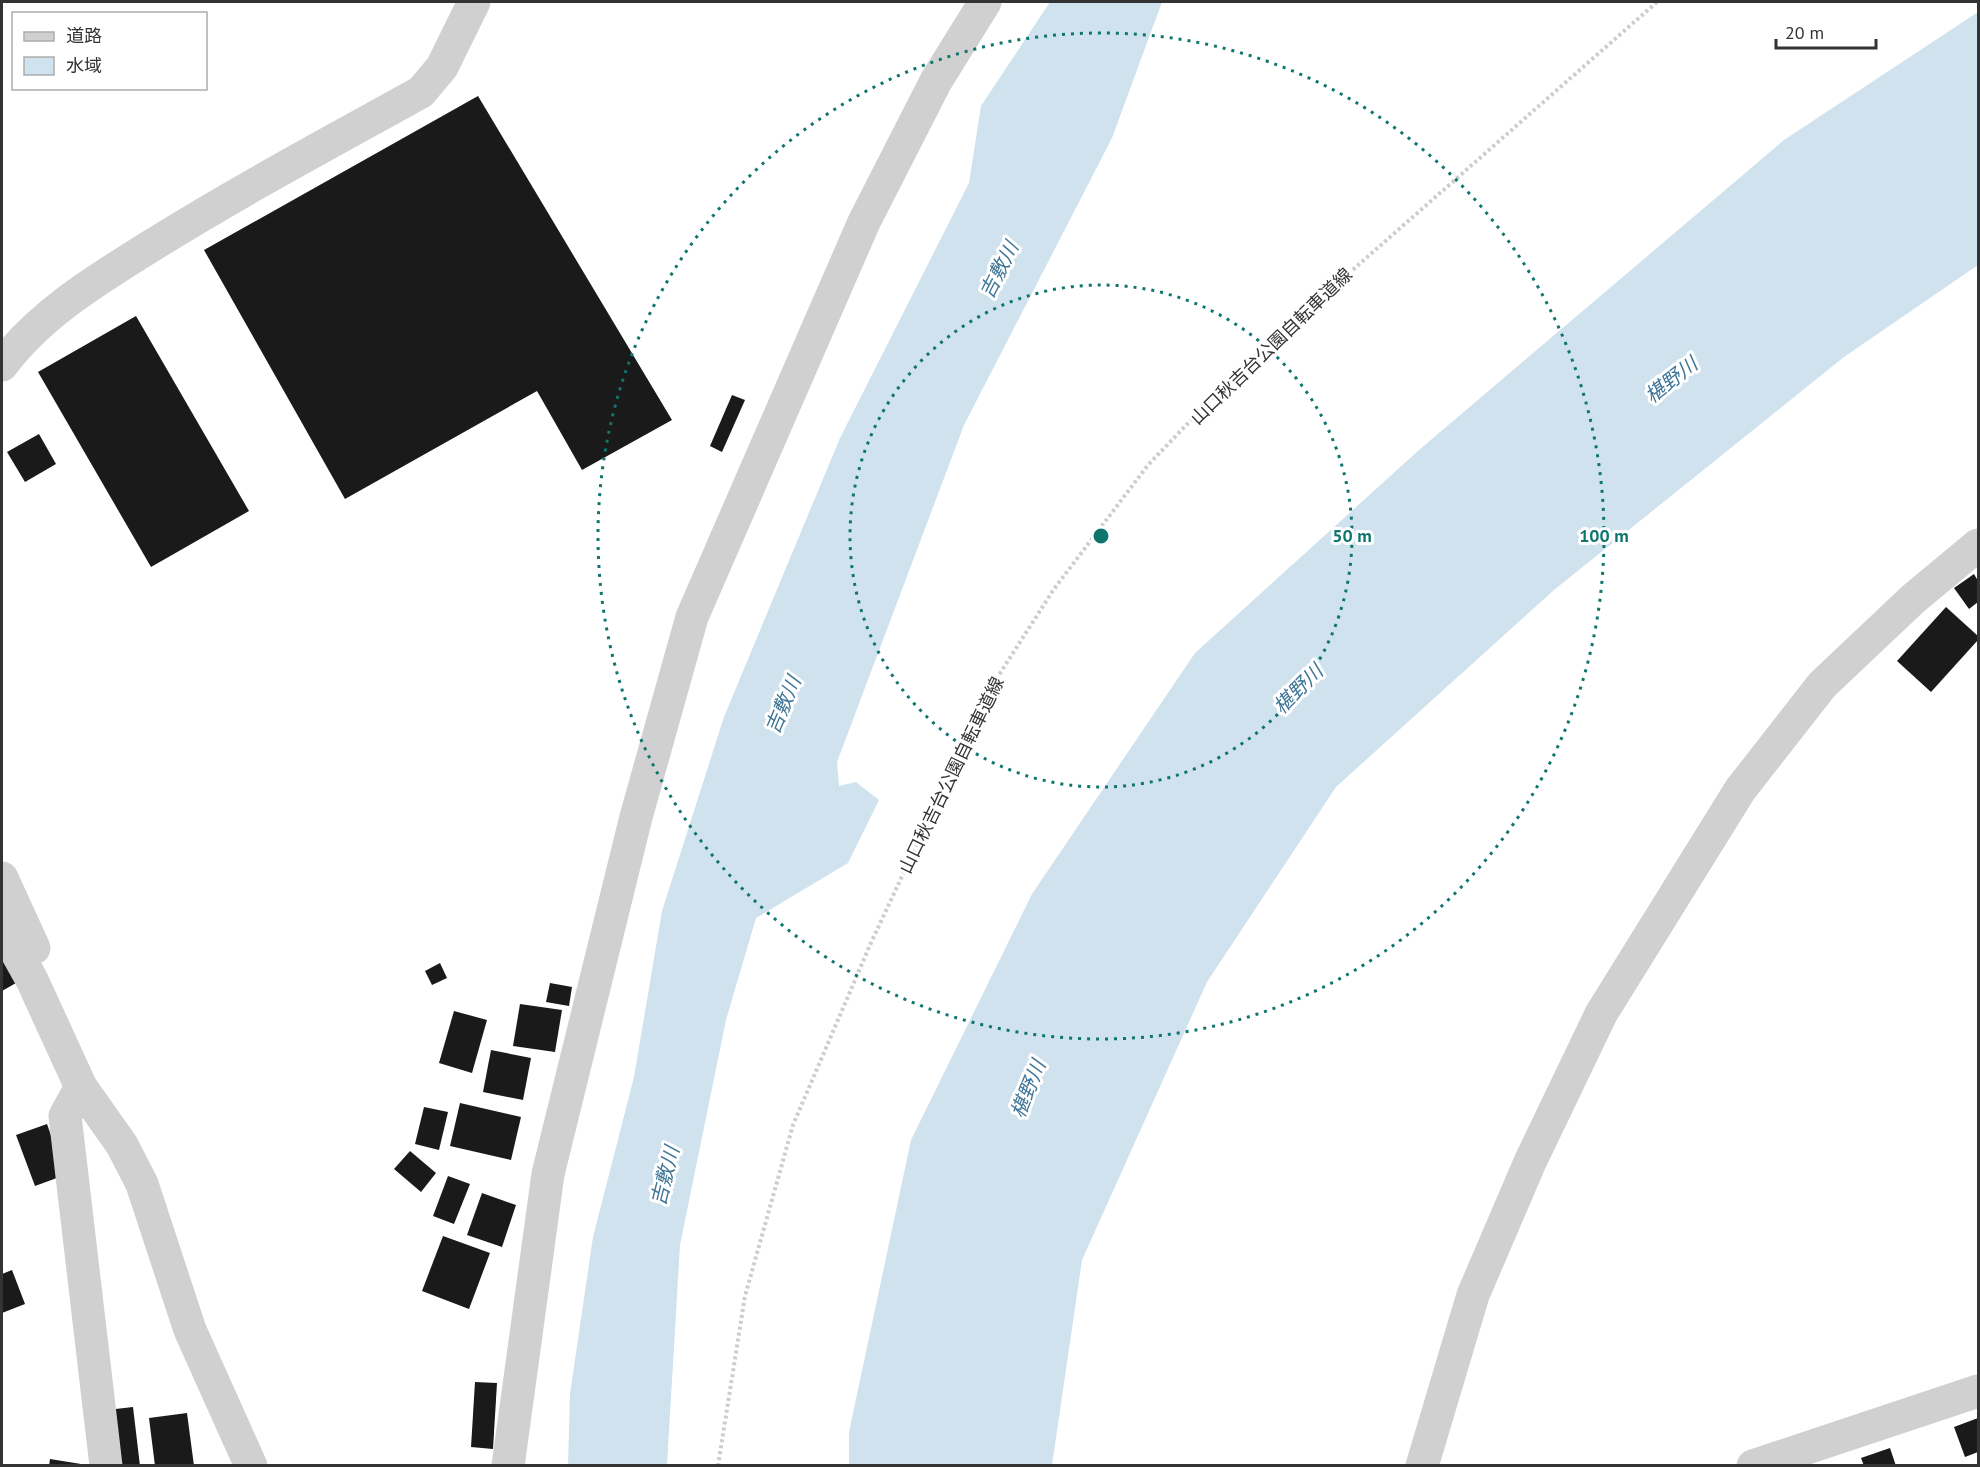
<svg xmlns="http://www.w3.org/2000/svg" width="1980" height="1467" viewBox="0 0 1980 1467" font-family="'PT Sans','Noto Sans JP',sans-serif">
<rect width="100%" height="100%" fill="#fff"/>
<g fill="#cfe2ee">
<polygon points="1050,2 1162,2 1112,138 964,425 837,762 839,786 856,782 879,800 848,863 756,918 726,1020 680,1245 667,1465 568,1465 570,1394 593,1237 634,1077 662,911 724,717 840,438 969,183 981,106"/>
<polygon points="1978,12 1978,265 1844,357 1554,590 1336,787 1207,982 1082,1260 1052,1465 849,1465 849,1432 911,1140 1032,894 1195,653 1419,450 1784,140"/>
</g>
<g fill="#1a1a1a">
<polygon points="478,96 672,420 582,470 537,391 345,499 204,250"/>
<polygon points="136,316 249,511 151,567 38,372"/>
<polygon points="732,395 745,400 722,452 710,446"/>
<polygon points="39,434 56,464 25,482 7,452"/>
<polygon points="1974,574 1978,581 1978,602 1969,609 1954,588"/>
<polygon points="1946,607 1978,636 1978,640 1931,692 1897,661"/>
<polygon points="2,957 16,983 2,991"/>
<polygon points="440,963 447,978 432,985 425,971"/>
<polygon points="550,983 572,987 569,1006 546,1002"/>
<polygon points="520,1004 562,1010 555,1052 513,1046"/>
<polygon points="454,1011 487,1020 472,1073 439,1063"/>
<polygon points="491,1050 531,1058 523,1100 483,1092"/>
<polygon points="460,1103 521,1117 511,1160 450,1146"/>
<polygon points="424,1107 448,1112 439,1150 415,1144"/>
<polygon points="47,1124 65,1175 35,1186 16,1135"/>
<polygon points="410,1151 436,1173 421,1192 394,1169"/>
<polygon points="448,1176 470,1184 454,1224 433,1216"/>
<polygon points="482,1193 516,1205 502,1247 467,1235"/>
<polygon points="443,1236 490,1253 469,1309 422,1291"/>
<polygon points="12,1270 25,1304 2,1313 2,1274"/>
<polygon points="475,1382 497,1383 493,1449 471,1447"/>
<polygon points="133,1407 140,1466 114,1466 107,1410"/>
<polygon points="187,1413 194,1466 155,1466 149,1418"/>
<polygon points="1978,1418 1978,1452 1965,1457 1954,1427"/>
<polygon points="1890,1448 1896,1466 1864,1466 1861,1458"/>
<polygon points="50,1459 81,1464 81,1466 49,1466"/>
</g>
<g fill="none" stroke-linecap="round" stroke-linejoin="round">
<polyline stroke="#cdcdcd" stroke-width="4" stroke-dasharray="3 3" stroke-linecap="butt" points="718,1466 745,1296 793,1125 870,945 988,692 1054,589 1148,465 1239,370 1657,2"/>
<g stroke="#d0d0d0" stroke-width="33">
<path d="M2 365C40 314 98 279 151 246 239 191 331 142 421 92L442 67 474 2"/>
<polyline points="2,878 34,948"/>
<polyline points="2,926 32,980 81,1087 122,1145 142,1184 190,1330 251,1466"/>
<polyline points="81,1087 65,1116 106,1466"/>
<polyline points="508,1466 548,1174 636,817 692,617 864,222 936,81 985,2"/>
<polyline points="1422,1466 1473,1295 1530,1162 1601,1014 1740,790 1822,685 1913,599 1978,545"/>
<polyline points="1753,1466 1978,1391"/>
</g>
</g>
<g fill="none" stroke="#0f766e" stroke-width="3" stroke-dasharray="3 6">
<circle cx="1101" cy="536" r="251"/>
<circle cx="1101" cy="536" r="503"/>
</g>
<g text-anchor="middle" dominant-baseline="central" stroke-width="6" stroke-linejoin="round" paint-order="stroke">
<g font-size="18" fill="#333" stroke="#fff">
<text transform="translate(1271 346) rotate(-44)">山口秋吉台公園自転車道線</text>
<text transform="translate(951 775) rotate(-64)">山口秋吉台公園自転車道線</text>
</g>
<g font-size="20" font-style="italic" fill="#3f7597" stroke="#fff">
<text transform="translate(999 270) rotate(-63)">吉敷川</text>
<text transform="translate(1671 380) rotate(-38)">椹野川</text>
<text transform="translate(1298 689) rotate(-45)">椹野川</text>
<text transform="translate(783 705) rotate(-67)">吉敷川</text>
<text transform="translate(1028 1089) rotate(-68)">椹野川</text>
<text transform="translate(665 1176) rotate(-76)">吉敷川</text>
</g>
</g>
<circle cx="1101" cy="536" r="9" fill="#0f766e" stroke="#fff" stroke-width="3"/>
<g font-size="18" text-anchor="middle" font-weight="bold" fill="#0f766e" stroke="#fff" stroke-width="6" stroke-linejoin="round" paint-order="stroke">
<text x="1352" y="542">50 m</text>
<text x="1604" y="542">100 m</text>
</g>
<rect width="1980" height="1467" fill="none" stroke="#333333" stroke-width="6"/>
<rect x="12" y="12" width="195" height="78" fill="#ffffff" stroke="#adadad" stroke-width="1.5"/>
<rect x="24" y="32" width="30" height="9" fill="#d0d0d0" stroke="#adadad" stroke-width="1.5"/>
<text x="66" y="42" font-size="18" fill="#333333">道路</text>
<rect x="24" y="57" width="30" height="18" fill="#cfe2ee" stroke="#adadad" stroke-width="1.5"/>
<text x="66" y="72" font-size="18" fill="#333333">水域</text>
<path d="M1776 39v9h100v-9" fill="none" stroke="#333333" stroke-width="3"/>
<text x="1785" y="39" font-size="18" fill="#333333" stroke="#ffffff" stroke-width="4.5" paint-order="stroke">20 m</text>
</svg>
